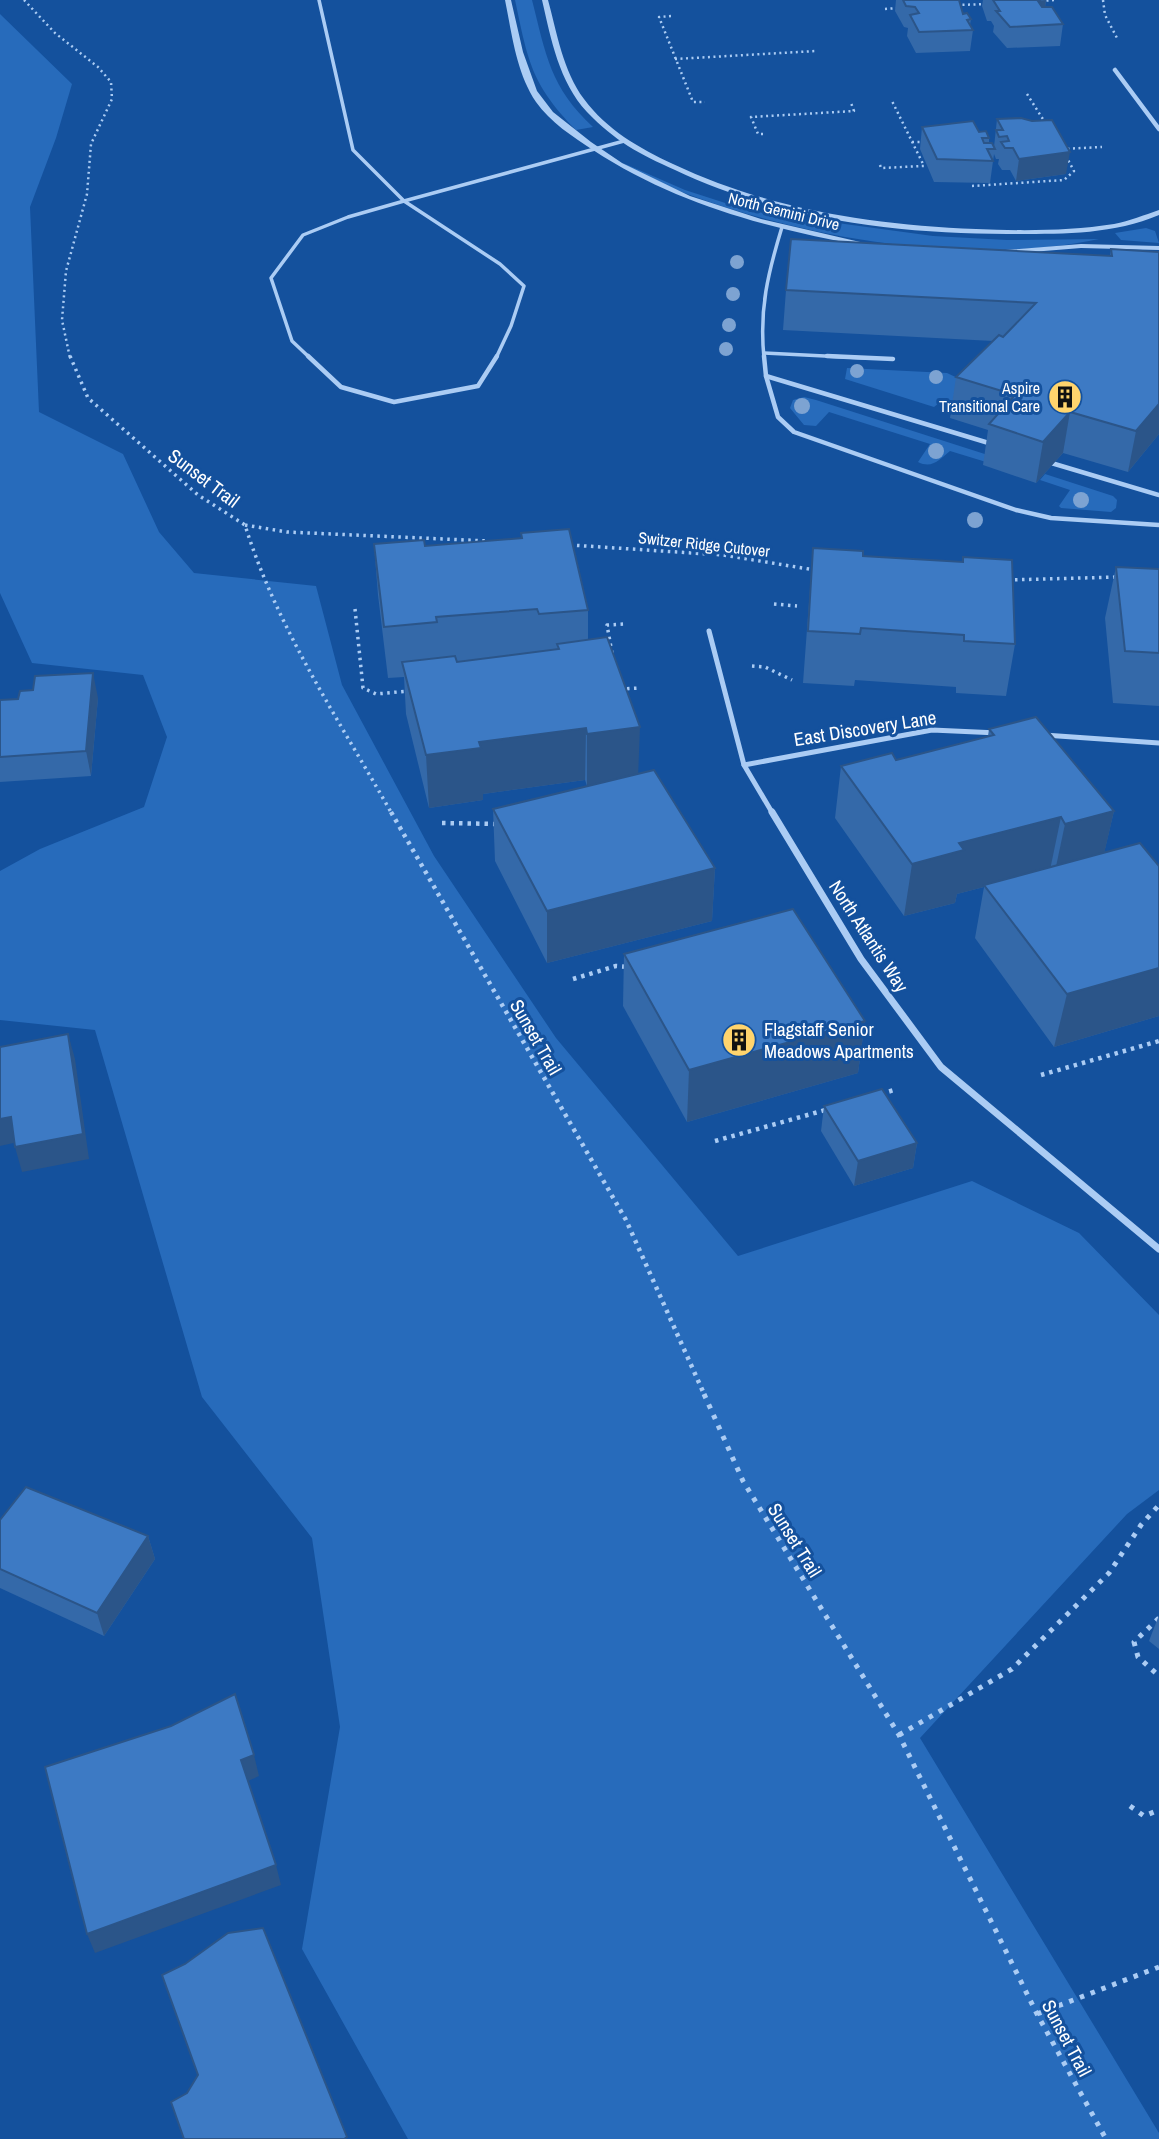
<svg xmlns="http://www.w3.org/2000/svg" width="1159" height="2139" viewBox="0 0 1159 2139" font-family="'Archivo Narrow',sans-serif">
<rect width="100%" height="100%" fill="#14519d"/>
<g fill="#276bbb">
<path d="M515 0H532C546 55 550 87 593 127L576 130C531 84 528 61 515 0Z"/>
<polygon points="0,14 72,84 56,138 30,207 39,412 123,454 159,532 194,573 316,586 342,685 434,856 556,1038 738,1256 972,1181 1079,1233 1159,1315 1159,1490 1127,1514 920,1738 1159,2133 1159,2139 408,2139 302,1949 340,1727 312,1538 202,1397 95,1030 0,1020 0,871 40,849 144,807 167,737 143,675 32,663 0,593"/>
<path d="M623 163 685 190 750 211 933 236 1007 240 1099 239C982 264 844 244 731 209 694 197 656 184 623 163Z"/>
<polygon points="1146,228 1155,231 1159,243 1121,240 1115,233"/>
<polygon points="847,368 947,373 964,381 955,408 939,403 934,407 845,379"/>
<path d="M804 397 816 400 991 456 986 462 950 451C939 460 932 469 918 462L930 444 829 412 816 426 804 425 790 408 793 400Z"/>
<polygon points="1045,474 1113,496 1117,500 1116,508 1111,512 1061,508 1059,506 1070,490 1040,480"/>
</g>
<g fill="none" stroke-linecap="round" stroke-linejoin="round">
<g stroke="#abccf4" stroke-width="2.5" stroke-dasharray="2 3.5" stroke-linecap="butt">
<polyline points="24,0 55,33 98,67 111,82 112,99 91,144 87,194 66,271 62,320 70,358"/>
<polyline points="1103,0 1105,15 1117,38"/>
<polyline points="1041,1 1054,0"/>
<polyline points="957,5 987,4"/>
<polyline points="885,9 899,8"/>
<polyline points="671,16 659,17 693,102 705,102"/>
<polyline points="675,59 816,51"/>
<polyline points="1027,94 1046,124"/>
<polyline points="763,134 758,134 751,117 854,111 851,103"/>
<polyline points="912,142 925,142"/>
<polyline points="1062,149 1102,147"/>
<polyline points="880,165 881,168 924,166 892,101"/>
<polyline points="972,186 1064,180 1074,171 1067,158"/>
</g>
<g stroke="#abccf4" stroke-width="3.5" stroke-dasharray="2.5 4.5" stroke-linecap="butt">
<path d="M70 356 88 398 198 495 245 525C277 628 339 720 392 814"/>
<polyline points="245,525 287,532 488,541"/>
<polyline points="570,545 723,555 815,570"/>
<polyline points="1008,580 1119,577"/>
<polyline points="774,604 797,606"/>
<polyline points="355,609 363,688 376,694 409,691"/>
<polyline points="612,653 607,625 625,624"/>
<polyline points="752,666 765,667 792,680"/>
<polyline points="620,689 640,688"/>
</g>
<g stroke="#abccf4" stroke-width="4.5" stroke-dasharray="3.5 5" stroke-linecap="butt">
<polyline points="391,812 626,1220 705,1396"/>
<polyline points="442,823 498,824"/>
<polyline points="573,979 616,966 629,967"/>
<polyline points="1041,1075 1159,1041"/>
<polyline points="881,1094 894,1090"/>
<polyline points="715,1141 829,1109"/>
</g>
<g stroke="#abccf4" stroke-width="5" stroke-dasharray="4.5 7" stroke-linecap="butt">
<polyline points="704,1394 743,1481 899,1735 1037,2014 1106,2139"/>
<polyline points="1159,1618 1134,1642 1138,1657 1159,1676"/>
<polyline points="899,1735 1012,1669 1109,1573 1141,1525 1159,1505"/>
<polyline points="1130,1806 1144,1816 1159,1810"/>
<polyline points="1037,2014 1159,1967"/>
</g>
<g stroke="#abccf4" stroke-width="3.5">
<polyline points="319,0 353,150 404,201"/>
<polyline points="404,201 500,264 524,286 511,326 496,358"/>
<polyline points="404,201 624,141"/>
<polyline points="764,353 865,358"/>
<polyline points="310,358 292,341 271,278 303,235 348,217 404,201"/>
<path d="M764 358C759 309 768 273 782 227"/>
</g>
<g stroke="#abccf4" stroke-width="4.5">
<polyline points="308,356 341,387 394,402 478,386 497,356"/>
<polyline points="764,356 766,376 778,417 794,432 1016,510 1051,518 1159,525"/>
<polyline points="827,356 893,359"/>
<polyline points="766,376 992,444"/>
<polyline points="1048,462 1159,495"/>
</g>
<polyline stroke="#abccf4" stroke-width="4.5" points="1115,70 1159,129"/>
<g stroke="#abccf4" stroke-width="5">
<polyline points="709,631 744,765 773,814"/>
<polyline points="1044,735 1159,743"/>
<polyline points="744,765 932,730 998,733"/>
</g>
<polyline stroke="#abccf4" stroke-width="7" points="772,812 861,959 941,1067 1159,1249"/>
<g fill="#abccf4" fill-rule="evenodd">
<path d="M505 0H511L523 52 537 91 553 112 591 142 622 163 690 196 761 219 873 245 869 247C771 229 677 205 593 150 573 137 550 122 536 102 516 72 512 34 505 0Z"/>
<path d="M542 0H548C557 33 563 71 584 99 607 130 639 148 673 164 768 209 872 225 976 229 1022 231 1069 231 1114 224 1130 221 1144 215 1159 210V215C1115 234 1065 234 1018 234 902 235 780 220 675 170 639 154 615 141 587 112 559 82 551 39 542 0Z"/>
<polygon points="1081,244 1159,246 1159,250 1081,248 1005,254 1001,252 1005,250"/>
</g>
</g>
<g fill="#7da3d2">
<circle cx="737" cy="262" r="7"/>
<circle cx="733" cy="294" r="7"/>
<circle cx="729" cy="325" r="7"/>
<circle cx="726" cy="349" r="7"/>
<circle cx="857" cy="371" r="7"/>
<circle cx="936" cy="377" r="7"/>
<circle cx="802" cy="406" r="8"/>
<circle cx="936" cy="451" r="8"/>
<circle cx="1081" cy="500" r="8"/>
<circle cx="975" cy="520" r="8"/>
</g>
<g fill="#3469a9">
<polygon points="896,0 959,0 963,14 971,19 970,25 973,30 970,51 916,53 907,36 908,28 904,27 895,11"/>
<polygon points="983,0 1046,0 1045,7 1063,24 1060,46 1007,48 993,32 994,26 991,21 987,21 982,6"/>
<polygon points="997,119 1066,174 1016,181 1010,170 1002,170 998,164 999,159 996,159 994,154 990,183 934,182 920,149 922,127 979,132 989,138 989,143 994,147"/>
<polygon points="1111,249 1159,252 1159,434 1128,472 1063,453 1036,483 983,465 988,430 950,418 956,377 993,341 783,330 786,290 1110,255"/>
<polygon points="521,533 588,610 588,640 638,774 715,868 712,921 547,963 495,861 493,809 587,786 585,780 483,794 483,800 429,808 406,714 404,677 388,678 378,595 374,544 425,546 521,538"/>
<polygon points="813,548 863,556 962,562 963,557 1015,644 1006,696 956,693 956,687 855,680 854,686 803,683"/>
<polygon points="1116,567 1159,569 1159,706 1113,703 1105,618"/>
<polygon points="33,690 98,698 91,776 0,782 0,700 18,699"/>
<polygon points="989,729 1114,811 1104,853 1159,866 1159,1016 1054,1047 975,938 984,887 957,894 955,903 904,916 835,818 841,766 896,760 988,736"/>
<polygon points="624,954 865,1021 858,1073 687,1122 623,1006"/>
<polygon points="824,1106 917,1143 913,1168 854,1186 821,1131"/>
<polygon points="0,1520 148,1536 155,1559 104,1636 0,1588"/>
<polygon points="1159,1615 1159,1649 1149,1641"/>
</g>
<g fill="#2b5589">
<polygon points="1046,0 1043,20 1038,1"/>
<polygon points="1070,152 1066,174 1016,181 1019,159"/>
<polygon points="1159,404 1159,434 1128,472 1136,431"/>
<polygon points="1070,412 1063,453 1036,483 1043,442"/>
<polygon points="93,673 98,698 91,776 86,751"/>
<polygon points="640,727 638,779 587,786 587,734"/>
<polygon points="586,728 585,780 483,794 483,800 429,808 426,755 479,742"/>
<polygon points="1114,811 1102,863 1054,876 1065,824"/>
<polygon points="1061,817 1050,870 984,885 984,887 957,894 955,903 904,916 912,864 959,843"/>
<polygon points="715,868 712,921 547,963 547,911"/>
<polygon points="1159,968 1159,1016 1054,1047 1067,994"/>
<polygon points="865,1021 858,1073 687,1122 689,1070"/>
<polygon points="68,1034 75,1059 89,1159 22,1172 15,1147"/>
<polygon points="11,1117 18,1142 0,1146 0,1119"/>
<polygon points="917,1143 913,1168 854,1186 858,1161"/>
<polygon points="148,1536 155,1559 104,1636 97,1613"/>
<polygon points="254,1755 259,1776 246,1782 241,1760"/>
<polygon points="276,1865 281,1885 95,1953 87,1934"/>
</g>
<g fill="#3d7ac4" stroke="#2b5589" stroke-width="2">
<polygon points="903,0 959,0 963,14 967,13 971,19 967,20 973,30 919,32 910,15 919,13 915,7 906,6"/>
<polygon points="993,0 1041,0 1038,1 1042,7 1052,7 1063,24 1010,27 996,11 1000,11"/>
<polygon points="1021,118 1032,121 1052,120 1070,152 1019,159 1013,148 1005,148 1001,142 1009,141 1007,136 999,137 996,130 1003,130 997,119"/>
<polygon points="973,121 979,132 986,131 989,138 982,138 984,143 992,143 995,149 987,149 993,161 937,159 922,127"/>
<polygon points="791,239 1112,256 1111,249 1159,252 1159,404 1136,431 1070,412 1043,442 989,424 1015,395 956,377 999,335 1003,337 1036,303 786,290"/>
<polygon points="569,529 588,610 539,614 537,609 436,617 437,622 384,627 374,544 424,540 425,546 522,538 521,533"/>
<polygon points="813,548 863,551 863,556 963,562 963,557 1012,560 1015,644 964,641 964,635 861,628 860,634 808,631"/>
<polygon points="1116,567 1159,569 1159,653 1125,651"/>
<polygon points="607,637 640,727 587,734 586,728 479,742 481,748 426,755 402,662 455,656 457,662 559,649 557,644"/>
<polygon points="93,673 86,751 0,757 0,700 18,699 20,691 33,690 35,676"/>
<polygon points="1036,717 1114,811 1065,824 1061,817 959,843 964,850 912,864 841,766 892,753 896,760 994,735 989,729"/>
<polygon points="654,770 715,868 547,911 493,809"/>
<polygon points="1140,843 1159,866 1159,968 1067,994 984,885"/>
<polygon points="793,909 865,1021 689,1070 624,954"/>
<polygon points="68,1034 83,1134 15,1147 11,1117 0,1119 0,1047"/>
<polygon points="882,1089 917,1143 858,1161 824,1106"/>
<polygon points="26,1487 148,1536 97,1613 0,1569 0,1520"/>
<polygon points="235,1694 254,1755 241,1760 276,1865 87,1934 45,1767 171,1726"/>
<polygon points="263,1928 347,2137 344,2139 184,2139 171,2102 187,2093 198,2075 162,1975 185,1964 228,1933"/>
</g>
<defs>
<g id="building-disc" transform="scale(1.75)"><circle r="9.5" fill="#ffd46d" stroke="#14519d"/><path d="M-4-6H4V6H1V3H-1V6H-4ZM-2.5-4.3h1.7v1.8h-1.7ZM.8-4.3h1.7v1.8H.8ZM-2.5-1h1.7V.8h-1.7ZM.8-1h1.7V.8H.8Z" fill="#111"/></g>
</defs>
<g fill-rule="evenodd">
<use href="#building-disc" x="1065" y="397"/>
<use href="#building-disc" x="739" y="1040"/>
</g>
<g text-anchor="middle" dominant-baseline="central" stroke-width="6" stroke-linejoin="round" paint-order="stroke">
<g font-size="16" fill="#fff" stroke="#14519d">
<text transform="translate(784 211) rotate(14)">North Gemini Drive</text>
<text transform="translate(704 544) rotate(6)">Switzer Ridge Cutover</text>
</g>
<g font-size="16" fill="#fff" stroke="#14519d" text-anchor="end">
<text x="1040" y="388">Aspire<tspan x="1040" dy="18">Transitional Care</tspan></text>
</g>
<g font-size="19" fill="#fff" stroke="#14519d">
<text transform="translate(204 478) rotate(37)">Sunset Trail</text>
<text transform="translate(865 728) rotate(-9)">East Discovery Lane</text>
<text transform="translate(869 936) rotate(57)">North Atlantis Way</text>
<text transform="translate(536 1037) rotate(60)">Sunset Trail</text>
<text transform="translate(795 1540) rotate(58)">Sunset Trail</text>
<text transform="translate(1067 2038) rotate(62)">Sunset Trail</text>
</g>
<g font-size="19" fill="#fff" stroke="#14519d" text-anchor="start">
<text x="764" y="1029">Flagstaff Senior<tspan x="764" dy="22">Meadows Apartments</tspan></text>
</g>
</g>
</svg>
